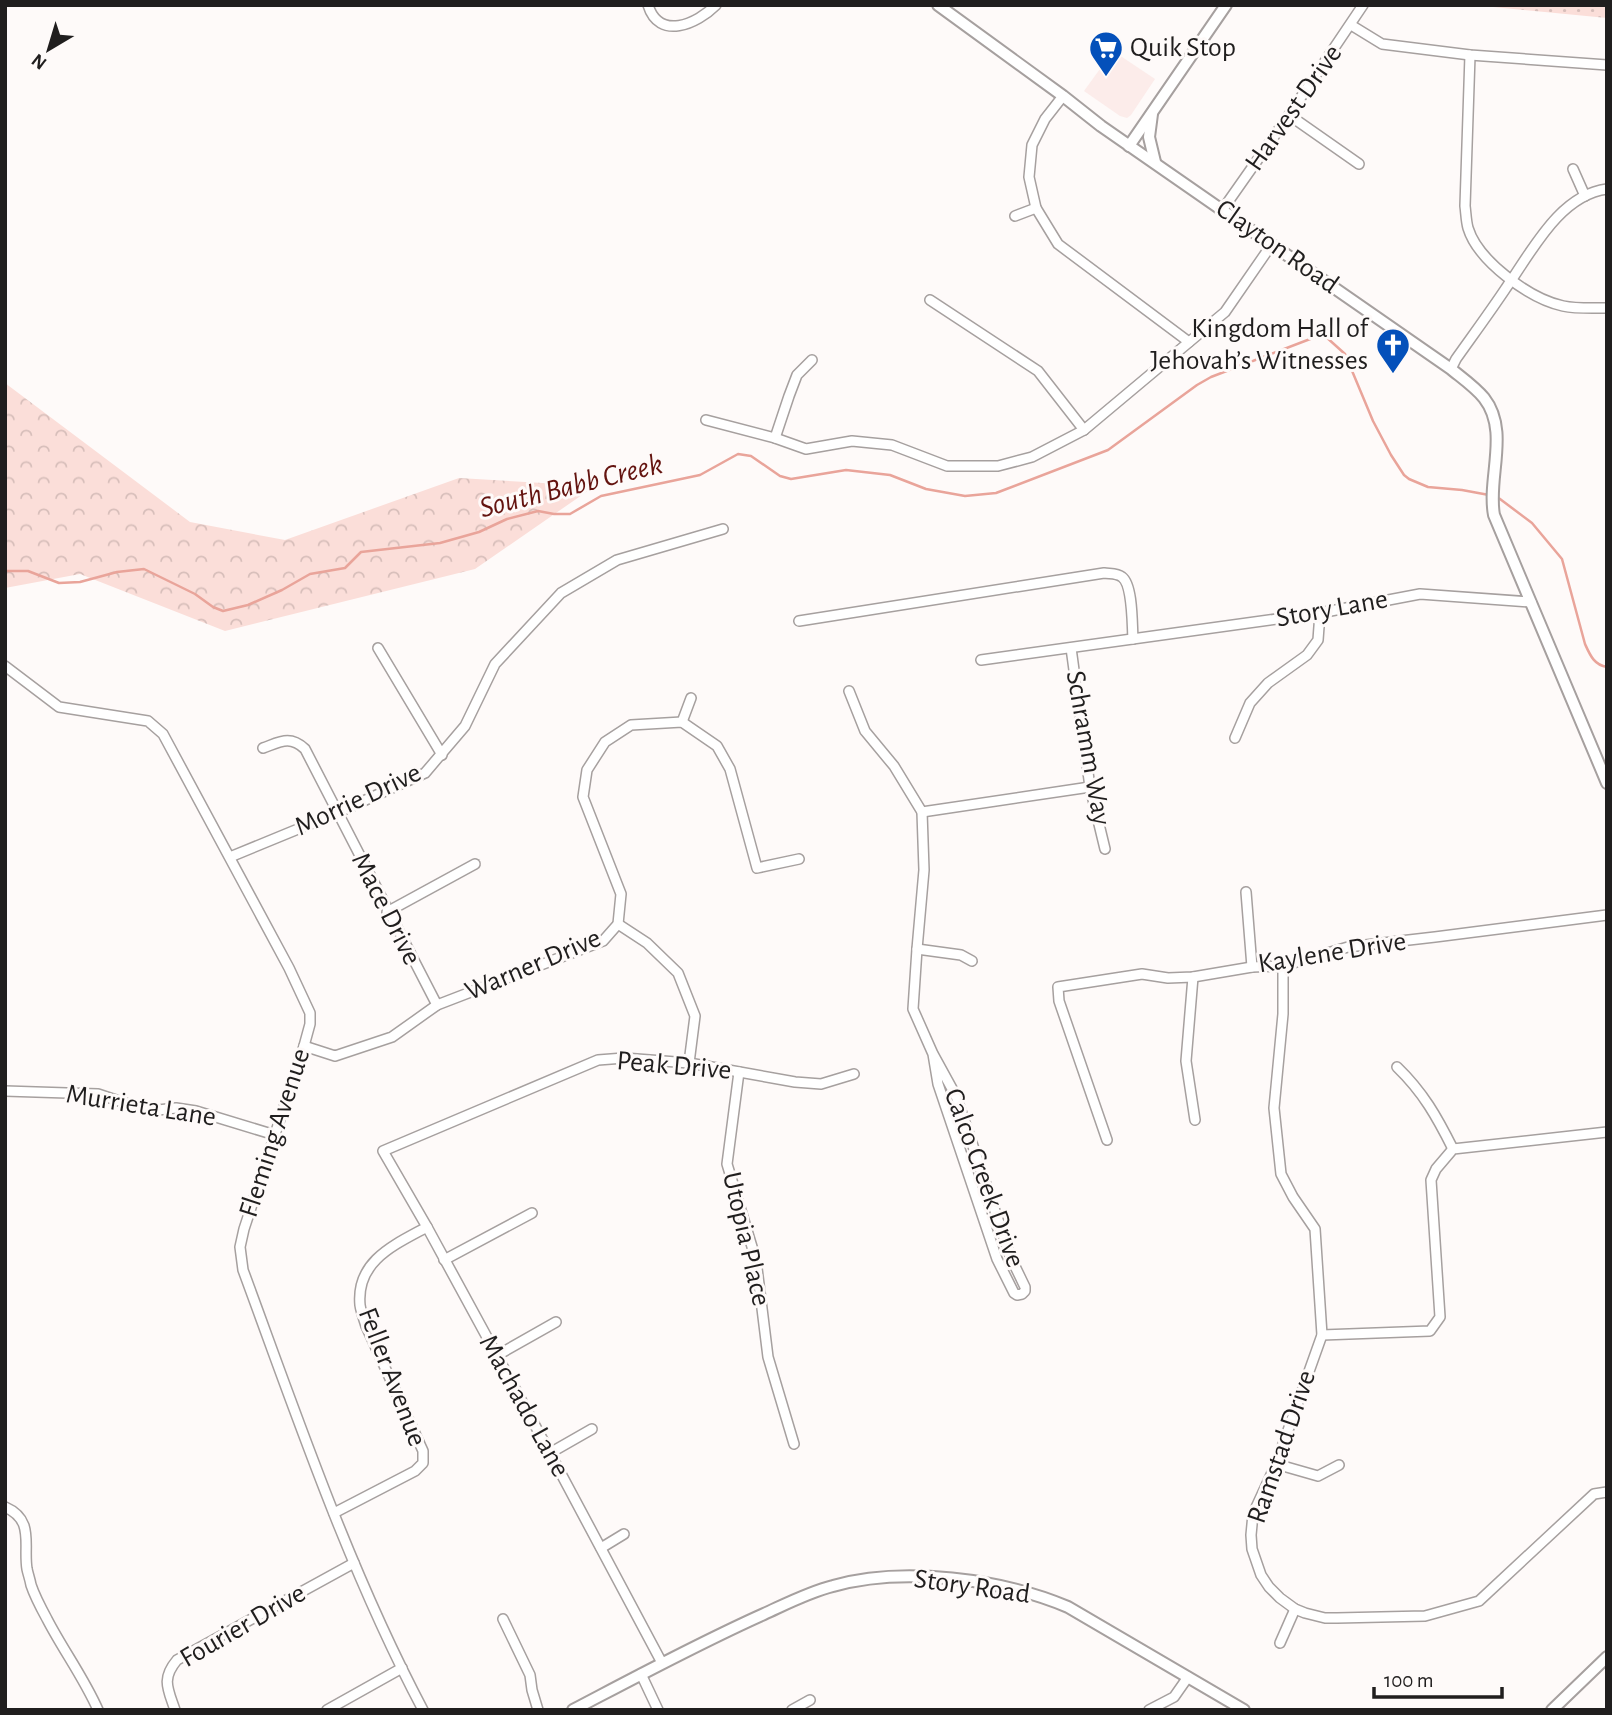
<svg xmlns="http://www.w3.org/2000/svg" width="1612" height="1715" viewBox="0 0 1612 1715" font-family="'Alegreya Sans',sans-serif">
<defs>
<pattern id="forest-crowns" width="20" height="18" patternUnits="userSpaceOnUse" patternTransform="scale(1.75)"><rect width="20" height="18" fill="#fbded9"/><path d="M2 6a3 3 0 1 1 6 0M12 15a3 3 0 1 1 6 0" fill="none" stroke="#d7beba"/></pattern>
<pattern id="park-dots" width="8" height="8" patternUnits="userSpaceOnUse" patternTransform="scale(1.75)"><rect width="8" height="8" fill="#fbded9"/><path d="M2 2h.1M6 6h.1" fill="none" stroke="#d7beba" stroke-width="1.8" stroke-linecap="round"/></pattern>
</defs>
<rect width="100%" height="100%" fill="#fefaf9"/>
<polygon fill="#fcecea" points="1113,51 1155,79 1131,115 1127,118 1120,116 1084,91"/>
<polygon fill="url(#forest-crowns)" points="5,383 190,522 285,540 459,478 595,486 475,569 225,631 80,574 5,588"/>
<polygon fill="url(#park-dots)" points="1473,5 1607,5 1607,18"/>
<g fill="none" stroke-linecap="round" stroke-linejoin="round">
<g stroke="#e9a49a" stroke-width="2.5">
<path d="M1495 497 1500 499 1532 523 1562 559 1585 644C1590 655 1594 665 1607 667"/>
<polyline points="5,571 28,571 59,583 80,582 117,572 144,569 195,594 213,607 223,611 248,605 282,590 310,574 345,568 361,552 440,543 479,532 507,519 538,511 554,514 570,514 601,496 700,475 738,454 751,456 780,476 791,479 846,470 890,475 926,489 965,496 996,493 1108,450 1197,385 1211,377 1318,336 1325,336 1345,354 1373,421 1391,455 1404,475 1409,479 1428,487 1462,490 1489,495"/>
</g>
<g stroke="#a6a09f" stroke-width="12">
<g id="minor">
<path d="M648 5C659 41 697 24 716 5"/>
<polyline points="1351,25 1382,44 1470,55 1607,65"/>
<path d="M1470 55 1465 206C1466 213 1466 221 1468 228 1478 261 1530 299 1563 306 1577 309 1592 308 1607 308"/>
<polyline points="1063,96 1045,119 1032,145 1029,177 1036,208 1058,244 1189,342"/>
<polyline points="1289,115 1359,164"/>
<polyline points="1573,169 1585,196"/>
<polyline points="1223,209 1289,115 1363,5"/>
<polyline points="1015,216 1036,208"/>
<polyline points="930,300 1038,371 1084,430"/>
<path d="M1451 369 1456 359C1473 335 1490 312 1506 288 1531 253 1559 195 1607 189"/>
<polyline points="706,420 775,438 806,449 852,441 892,445 947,466 998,466 1032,457 1084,430 1225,312 1272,244"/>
<polyline points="775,438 789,396 797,375 812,360"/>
<path d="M799 621 1104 573C1110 574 1117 573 1122 577 1133 585 1132 625 1133 639"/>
<polyline points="378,648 442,755"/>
<polyline points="1071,648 1090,787 1105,849"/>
<polyline points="981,660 1320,613 1420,594 1531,602"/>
<path d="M5 666 59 707 148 721 163 734 289 968 310 1013V1024L304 1046 244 1229 240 1247 243 1270C298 1419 349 1570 423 1710"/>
<polyline points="849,691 865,731 894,766 922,812 924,870 917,949 913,1009 933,1054 956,1096 1011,1258 1025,1287 1025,1291 1022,1294 1017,1295 1014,1293 997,1259 938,1084 933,1054"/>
<polyline points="682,722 691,698"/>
<polyline points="1235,738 1250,703 1268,683 1307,655 1318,640 1320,613"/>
<path d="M263 748C280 742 290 735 305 749L437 1005"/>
<polyline points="922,812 1090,787"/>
<polyline points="230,857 337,813 425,773 465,726 495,664 561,593 617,560 723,529"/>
<polyline points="1246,892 1252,967"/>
<polyline points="387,912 475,864"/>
<polyline points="618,924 647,943 678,973 695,1016 689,1063"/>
<polyline points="917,949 961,955 972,961"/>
<polyline points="1283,966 1283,1014 1274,1108 1281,1174 1293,1197 1315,1229 1322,1335 1276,1464 1253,1514 1251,1535 1252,1549 1261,1575 1269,1587 1280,1598 1295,1609 1305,1613 1325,1618 1337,1618 1425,1616 1479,1601 1594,1494 1607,1492"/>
<polyline points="1193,977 1186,1061 1195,1120"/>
<polyline points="304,1046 335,1056 392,1037 437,1005 603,941 618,924 621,894 583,797 587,770 605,742 631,725 682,722 717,746 730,769 757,868 799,859"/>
<path d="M1397 1067C1423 1092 1437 1117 1453 1149"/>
<polyline points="739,1072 727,1164 756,1260 768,1357 794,1444"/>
<polyline points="5,1091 98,1094 149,1111 176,1108 196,1111 275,1135"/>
<polyline points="1107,1140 1059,1001 1058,987 1142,974 1168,978 1193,977 1252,967 1283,966 1348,947 1435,937 1607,915"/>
<polyline points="444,1260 532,1213"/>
<polyline points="1322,1335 1430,1331 1440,1317 1431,1180 1436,1169 1453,1149 1607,1132"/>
<polyline points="496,1356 556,1322"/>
<polyline points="550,1453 592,1429"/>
<polyline points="1276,1464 1318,1476 1339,1465"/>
<path d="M5 1507C35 1520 23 1545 27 1569 28 1574 30 1579 31 1585 35 1597 41 1608 47 1619 63 1650 84 1678 98 1710"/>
<path d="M334 1513 415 1471 423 1463V1451L366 1326C364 1319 361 1312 360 1305 356 1261 394 1245 427 1227"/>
<polyline points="601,1548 624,1534"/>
<polyline points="503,1619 530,1675 532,1690 538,1710"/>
<polyline points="1280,1643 1295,1609"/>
<polyline points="662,1663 550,1453 427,1227 383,1151 598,1060 624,1058 689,1063 795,1082 821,1084 854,1074"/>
<polyline points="641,1674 658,1710"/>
<path d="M175 1710C168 1689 161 1679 177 1660L354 1563"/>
<polyline points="327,1710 402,1668"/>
<polyline points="792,1710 810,1700"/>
<polyline points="1149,1710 1174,1697 1188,1677"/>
</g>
</g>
<g stroke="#a6a09f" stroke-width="14">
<g id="tertiary">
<path d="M938 5 1063 96 1101 126 1451 369C1462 378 1475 387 1484 398 1510 431 1487 478 1494 515L1607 783"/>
<polyline points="1152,114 1149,137 1155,162"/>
<polyline points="1129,146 1226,5"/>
<path d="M573 1710C636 1677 699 1643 764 1614 786 1604 809 1592 833 1586 903 1566 1002 1579 1068 1607L1244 1710"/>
<polyline points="1552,1710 1607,1657"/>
</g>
</g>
<use href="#minor" stroke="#fff" stroke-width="9"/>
<use href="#tertiary" stroke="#fff" stroke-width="10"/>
</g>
<defs>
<g id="supermarket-pin" transform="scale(1.75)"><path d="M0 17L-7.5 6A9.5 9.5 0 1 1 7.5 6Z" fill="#0450ba" stroke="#fefaf9"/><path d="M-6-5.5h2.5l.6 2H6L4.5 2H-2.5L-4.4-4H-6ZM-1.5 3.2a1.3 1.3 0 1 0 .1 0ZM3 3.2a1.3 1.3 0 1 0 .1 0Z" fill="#fff"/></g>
<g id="church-pin" transform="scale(1.75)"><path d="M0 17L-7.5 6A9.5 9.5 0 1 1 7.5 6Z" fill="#0450ba" stroke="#fefaf9"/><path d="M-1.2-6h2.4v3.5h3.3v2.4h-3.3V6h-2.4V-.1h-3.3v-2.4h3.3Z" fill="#fff"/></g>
</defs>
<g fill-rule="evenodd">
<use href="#supermarket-pin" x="1106" y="48"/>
<use href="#church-pin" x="1393" y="345"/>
</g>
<g text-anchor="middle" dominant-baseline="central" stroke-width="6" stroke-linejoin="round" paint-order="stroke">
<g font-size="28" fill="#201e1e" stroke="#fefaf9" text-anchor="start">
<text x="1130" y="48">Quik Stop</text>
<text x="1368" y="329" text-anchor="end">Kingdom Hall of<tspan x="1368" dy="32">Jehovah’s Witnesses</tspan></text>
</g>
<g font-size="28" fill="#201e1e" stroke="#fefaf9">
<text transform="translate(1294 108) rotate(-55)">Harvest Drive</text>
<text transform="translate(1277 247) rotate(35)">Clayton Road</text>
<text transform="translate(1332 609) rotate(-10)">Story Lane</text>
<text transform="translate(1088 748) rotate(80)">Schramm Way</text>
<text transform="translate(358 800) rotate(-25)">Morrie Drive</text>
<text transform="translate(386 909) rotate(63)">Mace Drive</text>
<text transform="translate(1332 953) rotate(-9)">Kaylene Drive</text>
<text transform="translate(533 965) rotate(-23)">Warner Drive</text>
<text transform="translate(674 1066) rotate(5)">Peak Drive</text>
<text transform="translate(141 1106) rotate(9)">Murrieta Lane</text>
<text transform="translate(275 1133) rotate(-72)">Fleming Avenue</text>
<text transform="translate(984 1178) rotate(70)">Calco Creek Drive</text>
<text transform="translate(746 1239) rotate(77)">Utopia Place</text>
<text transform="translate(392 1377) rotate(69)">Feller Avenue</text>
<text transform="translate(524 1406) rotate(61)">Machado Lane</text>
<text transform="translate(1282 1447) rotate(-71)">Ramstad Drive</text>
<text transform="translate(972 1587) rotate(8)">Story Road</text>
<text transform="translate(243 1626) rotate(-30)">Fourier Drive</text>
</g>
<g font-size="30" font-style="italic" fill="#641410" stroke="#fefaf9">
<text transform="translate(571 486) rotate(-14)">South Babb Creek</text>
</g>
</g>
<rect width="1612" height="1715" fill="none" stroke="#201e1e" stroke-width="14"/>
<g transform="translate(49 49) rotate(218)" stroke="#fefaf9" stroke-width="5" paint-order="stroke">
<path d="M0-5L12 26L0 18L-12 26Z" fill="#201e1e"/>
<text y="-10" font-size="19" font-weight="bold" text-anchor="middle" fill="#201e1e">N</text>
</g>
<path d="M1374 1687v10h128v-10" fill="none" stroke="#201e1e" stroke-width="3.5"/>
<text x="1384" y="1687" font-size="21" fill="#201e1e" stroke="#fefaf9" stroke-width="5" paint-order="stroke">100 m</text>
</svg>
